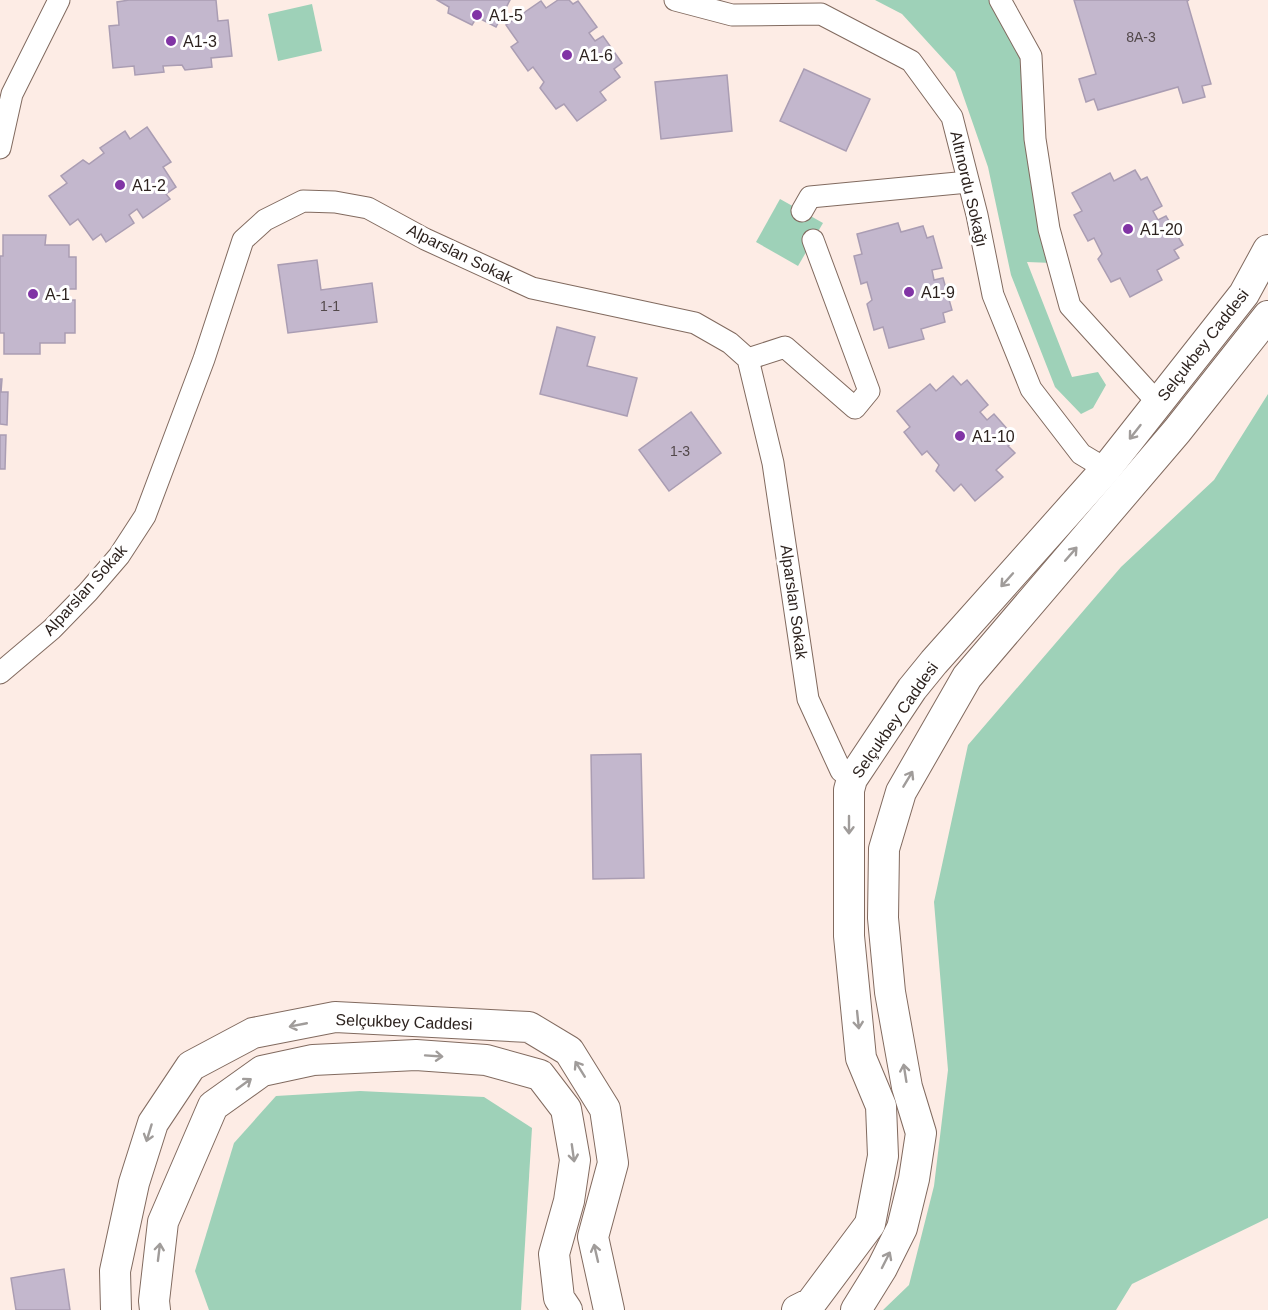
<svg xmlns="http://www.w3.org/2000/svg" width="1268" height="1310" viewBox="0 0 1268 1310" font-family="Helvetica,sans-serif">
<rect width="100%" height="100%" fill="#fdece5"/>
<g fill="#9ed1b8">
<polygon points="875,0 1000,0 1029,53 1053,263 1027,262 1072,377 1098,372 1106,385 1093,408 1081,414 1055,387 1011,275 988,167 955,72 902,14"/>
<polygon points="312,4 322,51 278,61 268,14"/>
<polygon points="780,199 823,223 798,266 756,242"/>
<polygon points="1268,394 1268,1218 1132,1284 1116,1310 883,1310 909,1285 934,1186 948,1070 934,902 968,745 1121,567 1214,480"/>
<polygon points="360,1091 484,1097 532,1128 521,1310 209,1310 195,1271 234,1143 276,1096"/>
</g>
<g fill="#c3b7cd" stroke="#aa9db3" stroke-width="1.5">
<polygon points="129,0 216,0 218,21 228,20 232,56 211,58 212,67 185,70 182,65 163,66 164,72 135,75 134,66 113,68 109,26 119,25 117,2"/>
<polygon points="437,0 510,0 496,27 477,17 472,25 448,13 449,7"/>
<polygon points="558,0 569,0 573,4 578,1 597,27 589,33 595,41 603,36 622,63 614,69 620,77 600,92 606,100 577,121 564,104 556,109 540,88 544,82 533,67 528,71 511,47 518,42 506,25 541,1 546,8"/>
<polygon points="1074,0 1189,0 1187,1 1211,84 1202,86 1205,97 1183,103 1178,87 1098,110 1094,99 1086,102 1079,79 1096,74"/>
<polygon points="804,69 870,99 846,151 780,121"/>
<polygon points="727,75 732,131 661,139 655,82"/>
<polygon points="147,127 171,162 163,167 176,187 166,194 170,199 143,218 137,209 129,215 134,223 106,242 101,234 93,240 78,219 70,225 49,196 67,183 61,176 83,160 89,164 104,153 100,148 125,131 130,139"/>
<polygon points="1135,170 1141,180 1147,177 1162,206 1153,211 1158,220 1166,216 1183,245 1174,250 1179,258 1157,270 1162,280 1130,297 1120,278 1111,282 1098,259 1102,254 1094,238 1088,241 1074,215 1082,211 1072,193 1110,173 1114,181"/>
<polygon points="898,223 901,232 923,226 927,238 933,236 942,268 932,270 934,280 943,278 952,310 943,313 945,322 921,329 924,339 889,348 883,327 874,330 867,304 872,300 867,282 861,284 854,256 862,254 857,234"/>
<polygon points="3,235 46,235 45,245 69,245 69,257 76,257 76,289 65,289 65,300 75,300 75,333 65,333 65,343 40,343 40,354 4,354 4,333 0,333 0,256 3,256"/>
<polygon points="317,260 321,290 372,283 377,322 288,333 278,265"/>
<polygon points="557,327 595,337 587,366 637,378 627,416 540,394"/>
<polygon points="953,376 961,385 967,380 988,405 980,412 987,420 994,414 1016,439 1008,446 1015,453 996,470 1003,477 975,501 961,484 954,491 936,471 939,465 927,451 922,455 904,432 910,427 897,411 930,384 936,391"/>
<polygon points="0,379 2,379 1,392 8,392 7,425 0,424"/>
<polygon points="691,412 721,453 669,491 639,450"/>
<polygon points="0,435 6,435 5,469 0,469"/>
<polygon points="641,754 644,878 593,879 591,755"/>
<polygon points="64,1269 70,1310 16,1310 11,1278"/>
</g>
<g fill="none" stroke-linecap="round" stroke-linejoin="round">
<g stroke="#816a5f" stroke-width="23">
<g id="street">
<polyline points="675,0 732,15 821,14 911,61 952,117 977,215 993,295 1031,389 1081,454 1106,469"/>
<polyline points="1000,0 1031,56 1035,139 1049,229 1070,306 1158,403"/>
<polyline points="0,148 12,94 59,0"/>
<polyline points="802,211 810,197 968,182"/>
<polyline points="748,359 785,347 855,408 869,391 813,240"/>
<polyline points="0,673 52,629 88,592 119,556 145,516 204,359 243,240 265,220 303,201 335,202 368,208 425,239 532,288 695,323 730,343 748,359 773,463 808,699 841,771 852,779"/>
</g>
</g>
<g stroke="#816a5f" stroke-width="32">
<g id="secondary">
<polyline points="116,1310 115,1271 134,1183 153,1123 191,1066 253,1033 335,1017 529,1027 569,1051 605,1109 613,1163 593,1237 609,1310"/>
<polyline points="155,1310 154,1301 163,1222 213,1106 262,1071 313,1060 416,1055 486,1060 540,1075 566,1109 575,1160 569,1201 554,1254 559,1298 567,1310"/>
<polyline points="797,1310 811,1303 870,1224 883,1156 881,1106 861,1058 849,936 849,790 852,779 912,689 934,662 1106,469 1244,294 1268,250"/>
<polyline points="856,1310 882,1268 902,1228 914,1179 921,1133 907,1087 890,992 883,918 884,849 901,792 967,677 1177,431 1268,316"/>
</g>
</g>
<use href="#street" stroke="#fff" stroke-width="21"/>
<use href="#secondary" stroke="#fff" stroke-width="30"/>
</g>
<defs><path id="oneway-shaft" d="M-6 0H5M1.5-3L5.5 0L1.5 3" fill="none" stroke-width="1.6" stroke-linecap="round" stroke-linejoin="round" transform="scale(1.5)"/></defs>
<g stroke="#a09c9a">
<use href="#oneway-shaft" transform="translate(1135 432) rotate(128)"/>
<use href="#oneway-shaft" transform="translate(1071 554) rotate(-49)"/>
<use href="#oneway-shaft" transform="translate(1007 580) rotate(132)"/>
<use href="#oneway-shaft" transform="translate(908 779) rotate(-59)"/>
<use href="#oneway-shaft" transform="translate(849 825) rotate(90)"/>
<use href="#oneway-shaft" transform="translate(858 1020) rotate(84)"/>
<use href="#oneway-shaft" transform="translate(298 1025) rotate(169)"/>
<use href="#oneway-shaft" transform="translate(434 1056) rotate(4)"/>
<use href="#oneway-shaft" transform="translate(580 1069) rotate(-122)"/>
<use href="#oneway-shaft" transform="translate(905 1073) rotate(-99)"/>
<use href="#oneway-shaft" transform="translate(244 1084) rotate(-36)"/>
<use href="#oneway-shaft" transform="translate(149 1133) rotate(107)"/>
<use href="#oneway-shaft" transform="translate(573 1153) rotate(82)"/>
<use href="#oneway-shaft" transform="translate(159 1252) rotate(-83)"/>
<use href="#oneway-shaft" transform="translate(596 1253) rotate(-103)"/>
<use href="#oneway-shaft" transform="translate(886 1260) rotate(-63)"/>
</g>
<g fill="#8134a5" stroke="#fff" stroke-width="2">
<circle cx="477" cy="15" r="6"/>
<circle cx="171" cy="41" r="6"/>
<circle cx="567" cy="55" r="6"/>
<circle cx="120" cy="185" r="6"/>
<circle cx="1128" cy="229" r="6"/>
<circle cx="909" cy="292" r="6"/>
<circle cx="33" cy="294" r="6"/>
<circle cx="960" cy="436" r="6"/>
</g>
<g text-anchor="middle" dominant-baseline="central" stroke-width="6" stroke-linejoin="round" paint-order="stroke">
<g font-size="14" fill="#52484a">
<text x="1141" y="37">8A-3</text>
<text x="330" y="306">1-1</text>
<text x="680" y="451">1-3</text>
</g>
<g font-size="16" fill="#2d231f" stroke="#fff" text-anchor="start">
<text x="489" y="15">A1-5</text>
<text x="183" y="41">A1-3</text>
<text x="579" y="55">A1-6</text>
<text x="132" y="185">A1-2</text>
<text x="1140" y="229">A1-20</text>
<text x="921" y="292">A1-9</text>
<text x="45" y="294">A-1</text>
<text x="972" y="436">A1-10</text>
</g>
<g font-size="16" fill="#2d231f" stroke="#fff">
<text transform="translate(969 189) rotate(77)">Altınordu Sokağı</text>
<text transform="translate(460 254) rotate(26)">Alparslan Sokak</text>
<text transform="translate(1203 345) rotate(-52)">Selçukbey Caddesi</text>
<text transform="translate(85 590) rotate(-48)">Alparslan Sokak</text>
<text transform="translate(794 602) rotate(82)">Alparslan Sokak</text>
<text transform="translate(895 720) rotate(-55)">Selçukbey Caddesi</text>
<text transform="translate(404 1022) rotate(2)">Selçukbey Caddesi</text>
</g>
</g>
</svg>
